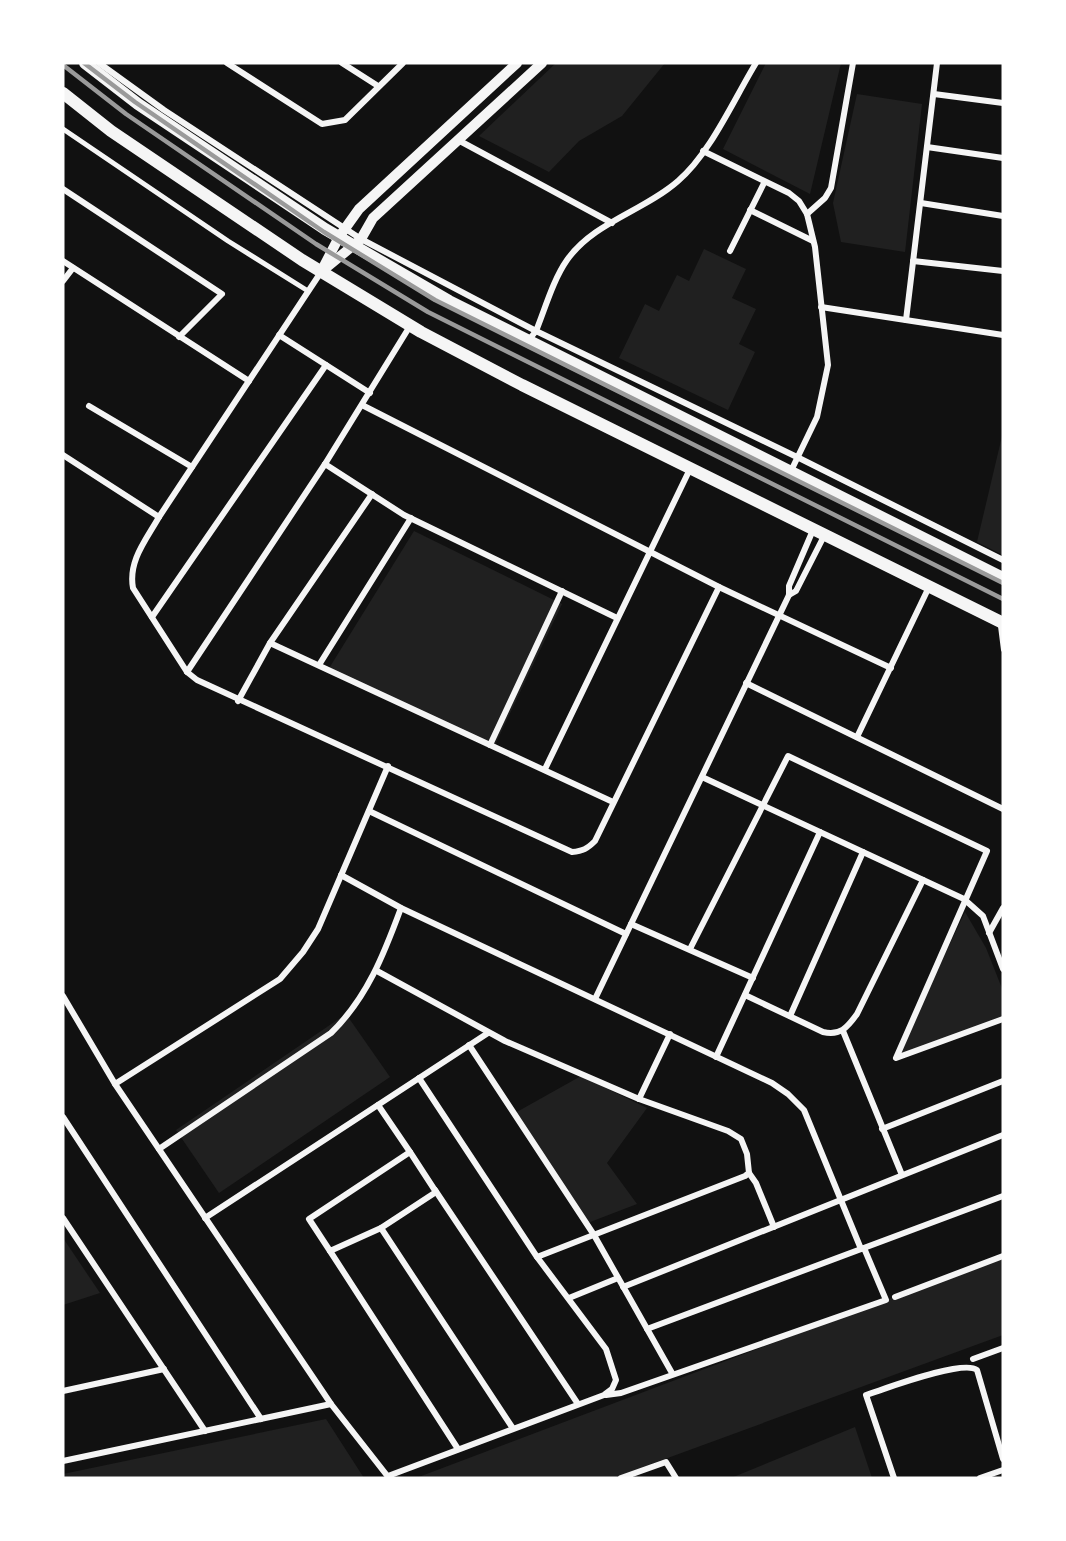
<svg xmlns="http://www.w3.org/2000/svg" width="1066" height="1541" viewBox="0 0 1066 1541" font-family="'PT Serif',serif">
<rect width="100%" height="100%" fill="#111"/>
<g fill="#202020">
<polygon points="556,63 665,63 622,116 579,141 549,172 479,136"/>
<polygon points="766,63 841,63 810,194 723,149"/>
<polygon points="857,94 922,104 905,252 841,242 833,203"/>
<polygon points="704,249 746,269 732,298 756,309 739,344 755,352 728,410 619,358 645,304 659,311 677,275 689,281"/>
<polygon points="1003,432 1003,555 977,542"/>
<polygon points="414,531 562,604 494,747 328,670"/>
<polygon points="965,912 986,948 1003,991 1003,1020 896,1058"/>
<polygon points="346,1014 390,1077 219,1193 176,1130"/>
<polygon points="581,1076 647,1108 607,1163 637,1204 585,1224 515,1113"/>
<polygon points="63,1238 100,1293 63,1305"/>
<polygon points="1003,1256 1003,1335 613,1478 416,1478"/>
<polygon points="326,1419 364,1478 63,1478 63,1474"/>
<polygon points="855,1427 872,1478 731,1478"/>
</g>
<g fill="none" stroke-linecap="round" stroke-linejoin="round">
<polyline stroke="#f5f5f5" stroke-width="4" points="1000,626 1003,650"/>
<polyline stroke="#f5f5f5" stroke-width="5" points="63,129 228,241 308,291"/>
<g stroke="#f5f5f5" stroke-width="6">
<polyline points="99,63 164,110 361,239 536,331 799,458 1003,560"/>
<polyline points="227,63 322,124 345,120 403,63"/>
<polyline points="342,63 378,86"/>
<polyline points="934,94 1003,103"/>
<polyline points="458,140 612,223"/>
<polyline points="927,147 1003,158"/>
<polyline points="703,151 789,193 799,201 807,214 815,247 828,365 817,417 790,473"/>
<polyline points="63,189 222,294 179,337"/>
<polyline points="921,203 1003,216"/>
<polyline points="750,210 813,241"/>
<polyline points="807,214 825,198 831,188 853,63"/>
<polyline points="730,251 764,183"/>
<polyline points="63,261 249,381"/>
<polyline points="913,261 1003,271"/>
<path d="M321 272 159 517C146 540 128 561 133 588L187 672 197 680 572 852C583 851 587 849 595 841L719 587"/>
<polyline points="63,281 73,268"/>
<polyline points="821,307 1003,335"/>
<polyline points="906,320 937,63"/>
<polyline points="279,335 370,393"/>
<path d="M528 341 536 331C545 309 553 280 567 260 594 222 644 211 678 181 710 154 734 99 756 63"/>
<polyline points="362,405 719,587 891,668"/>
<polyline points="89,406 192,467"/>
<polyline points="63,455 159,517"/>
<polyline points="325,464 404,515 617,618"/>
<polyline points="789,595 796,591 824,536"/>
<polyline points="152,617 326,365"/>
<polyline points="270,643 490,745 562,591"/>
<polyline points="319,665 411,518"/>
<polyline points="187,672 325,464 410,326"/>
<polyline points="746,683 1003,809"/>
<polyline points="238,701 270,643 372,494"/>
<polyline points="857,737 929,587"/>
<polyline points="490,745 613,802"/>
<polyline points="545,769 690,469"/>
<polyline points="702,777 964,899 983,916 1003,969"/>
<polyline points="369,811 626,934"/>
<polyline points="341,875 401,908 772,1083 788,1094 804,1110 861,1249"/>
<polyline points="631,924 753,978"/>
<polyline points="989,933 1003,908"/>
<polyline points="690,949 788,756 987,851 896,1058 1003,1019"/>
<polyline points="377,971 505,1041 639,1099 728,1131 741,1139 747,1154 749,1173 745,1176 537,1257"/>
<path d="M745 995 823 1032C840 1036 847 1028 857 1014L923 880"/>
<polyline points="63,996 115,1084 331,1404 389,1478"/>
<polyline points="595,999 789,595 789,586 813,530"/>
<polyline points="790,1016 863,852"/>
<polyline points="843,1031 902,1175"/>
<polyline points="469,1045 594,1235 672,1373"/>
<polyline points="716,1057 820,832"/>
<polyline points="115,1084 280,979 303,952 318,929 388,766"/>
<polyline points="639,1099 670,1034"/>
<polyline points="378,1105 410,1152"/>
<polyline points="63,1117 261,1419"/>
<polyline points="882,1129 1003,1081"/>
<path d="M159 1149 331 1033C367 998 384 954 401 908"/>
<polygon points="410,1152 436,1192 381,1228 330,1251 309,1219"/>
<polyline points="749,1173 756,1183 774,1227"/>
<polyline points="435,1190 578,1404"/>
<polyline points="63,1218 205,1431"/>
<polyline points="205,1218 488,1033"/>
<polyline points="381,1228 512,1427"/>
<polyline points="330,1251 458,1449"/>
<polyline points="623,1287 1003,1135"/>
<polyline points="895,1297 1003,1256"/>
<polyline points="569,1298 618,1278"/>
<polyline points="647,1329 1003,1196"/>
<polyline points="973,1359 1003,1348"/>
<polyline points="63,1391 164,1369"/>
<polyline points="606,1395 621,1393 886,1300 864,1248"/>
<polyline points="63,1461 331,1404"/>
<polyline points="388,1476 604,1395 612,1389 616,1380 606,1349 537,1257 419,1078"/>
<polyline points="621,1478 666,1462 676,1478"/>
<path d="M894 1478 866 1395C885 1389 963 1359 977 1370L1003 1459"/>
<polyline points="980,1478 1003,1470"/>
</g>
<g stroke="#f5f5f5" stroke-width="10">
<polyline points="324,266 339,237 359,209 517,63"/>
<polyline points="321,272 361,239 373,218 542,63"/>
</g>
<g stroke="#f5f5f5" stroke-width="12">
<polyline points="85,63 138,104 325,229 449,301 1003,578"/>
<polyline points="63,93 111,131 302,260 421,332 522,385 1003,623"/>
</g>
<g stroke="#9a9a9a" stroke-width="4.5">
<polyline points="84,63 135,102 324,232 435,300 1003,583"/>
<polyline points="63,65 126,114 316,244 428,312 1003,599"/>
</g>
</g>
<rect width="1066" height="1541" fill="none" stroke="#ffffff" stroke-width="129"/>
</svg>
